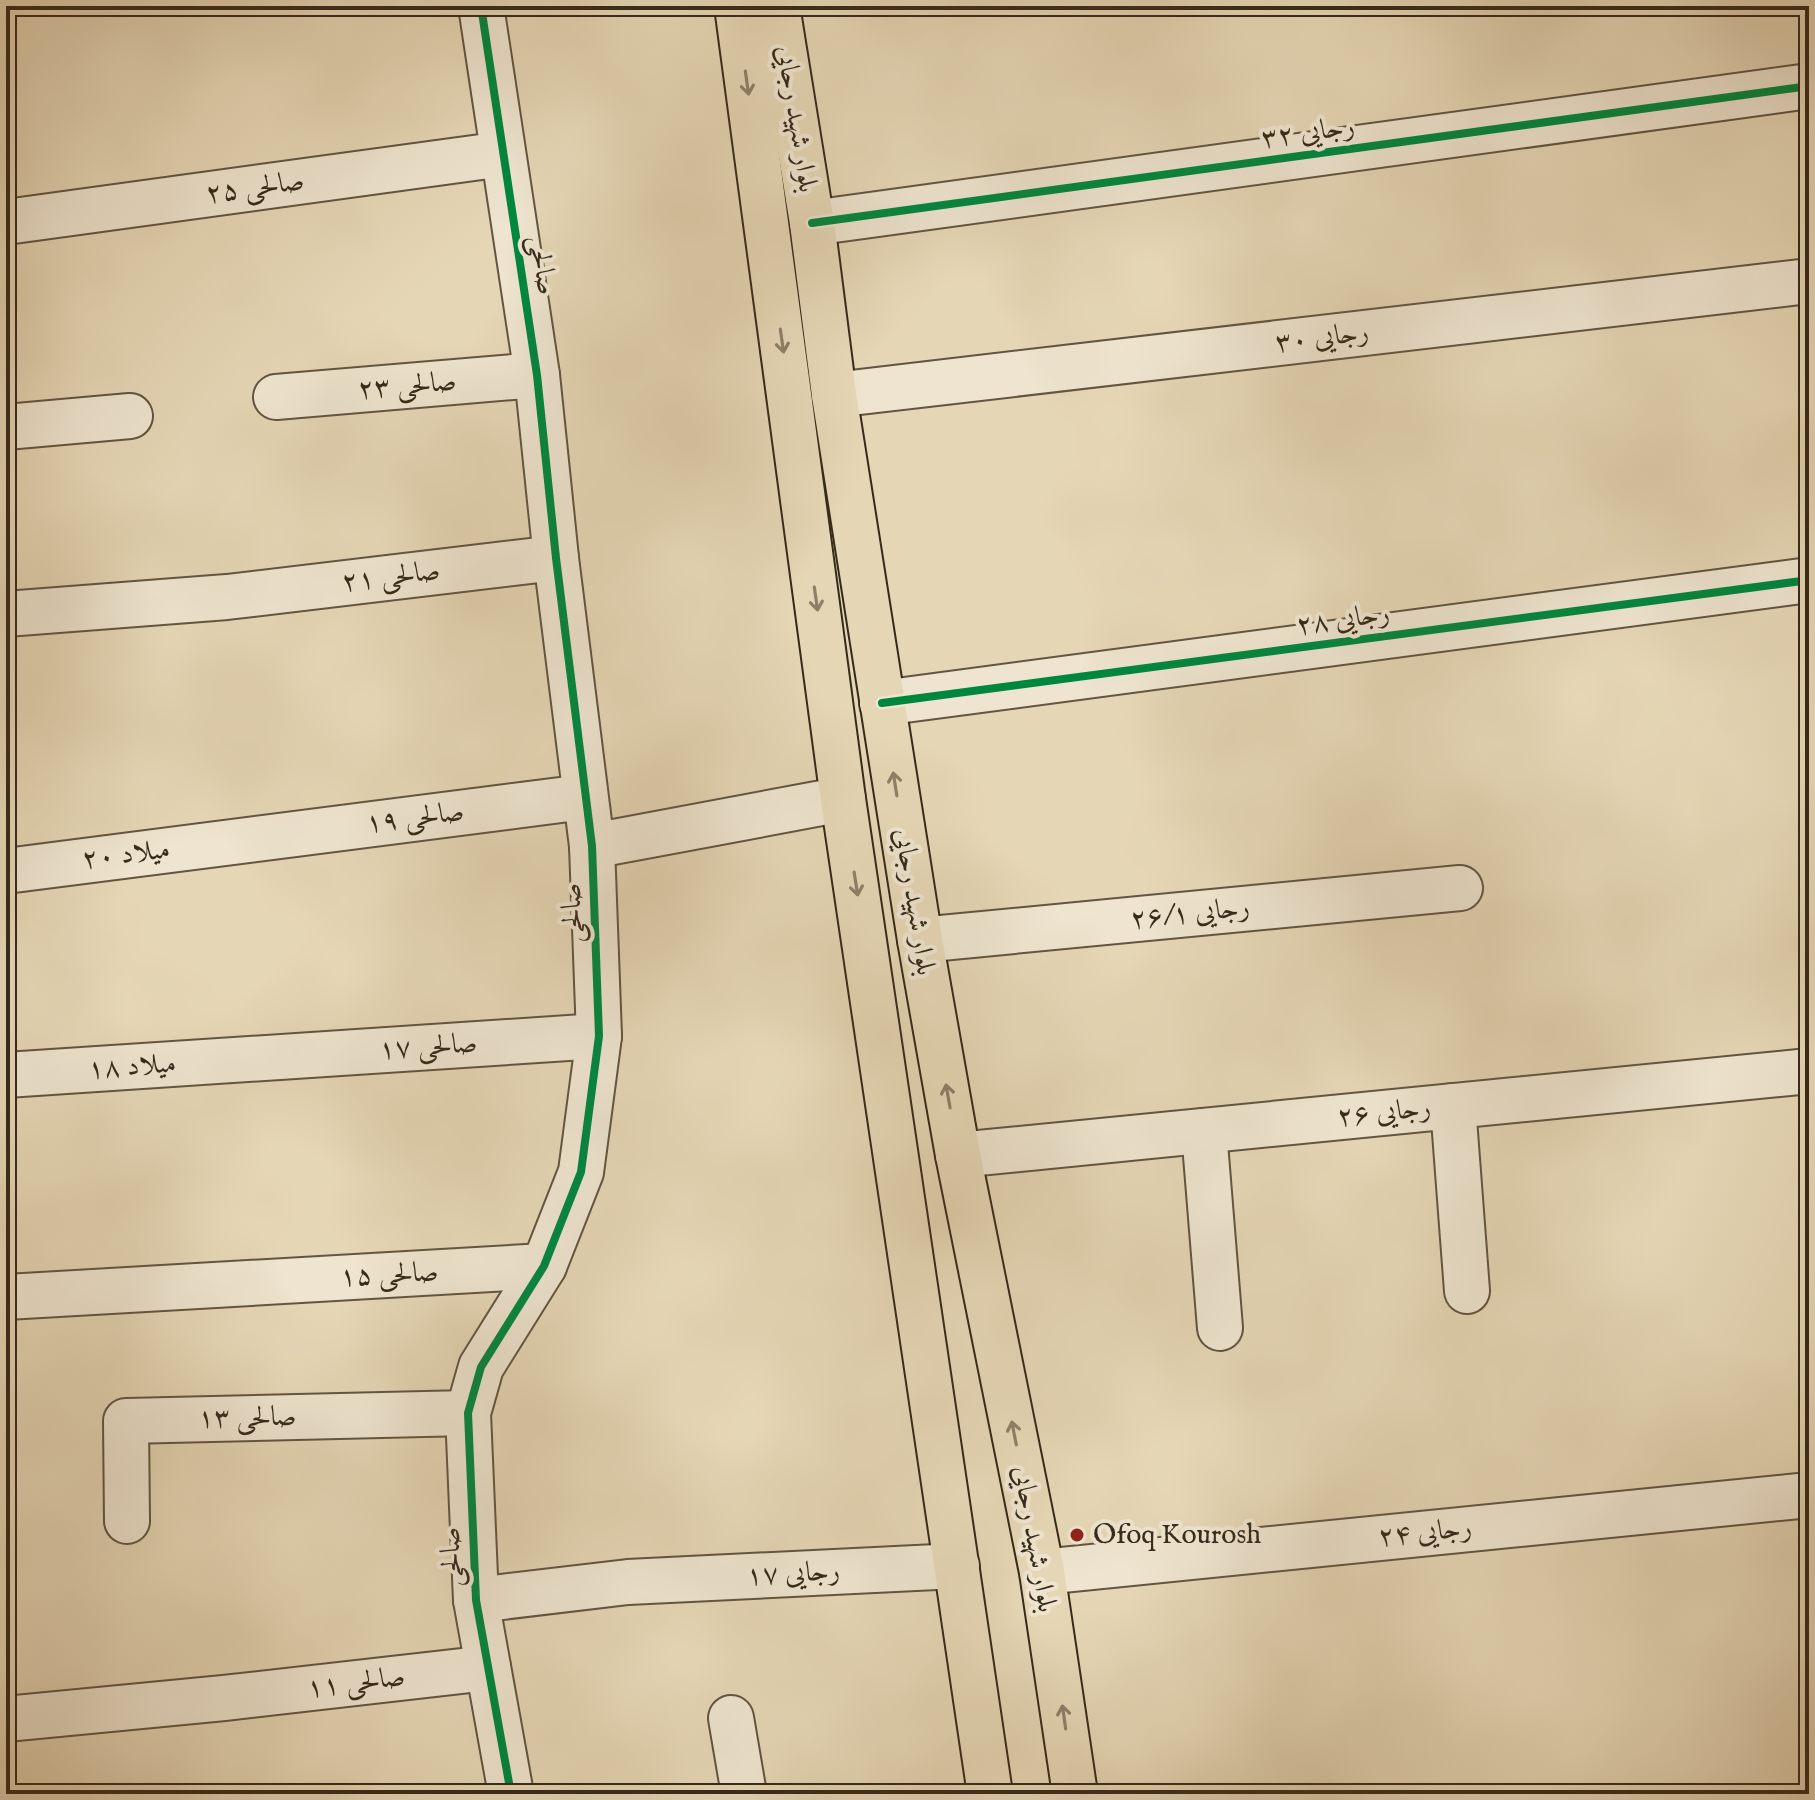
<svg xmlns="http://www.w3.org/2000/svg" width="1815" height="1800" viewBox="0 0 1815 1800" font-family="'IM FELL English',Amiri,serif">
<rect width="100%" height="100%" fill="#e5d6b5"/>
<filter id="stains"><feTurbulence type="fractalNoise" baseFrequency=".0025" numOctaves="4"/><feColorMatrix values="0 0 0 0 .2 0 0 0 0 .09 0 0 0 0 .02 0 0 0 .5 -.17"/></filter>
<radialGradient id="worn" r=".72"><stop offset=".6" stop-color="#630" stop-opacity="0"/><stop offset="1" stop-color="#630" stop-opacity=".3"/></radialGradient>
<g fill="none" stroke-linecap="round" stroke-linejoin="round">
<g stroke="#625541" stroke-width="48">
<g id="minor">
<polyline points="481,6 537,375 556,558 592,846 599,1036 581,1172 544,1266 481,1367 468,1413 476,1600 511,1794"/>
<polyline points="6,222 503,154"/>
<polyline points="812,223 1809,86"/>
<polyline points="834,395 1809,281"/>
<polyline points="276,397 537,375"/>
<polyline points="6,427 130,416"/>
<polyline points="6,614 227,597 556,558"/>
<polyline points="882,703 1809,580"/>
<polyline points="592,846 843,799"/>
<polyline points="6,871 584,797"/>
<polyline points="920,940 1460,888"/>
<polyline points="6,1075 599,1036"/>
<polyline points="1453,1106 1467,1291"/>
<polyline points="1204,1131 1220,1328"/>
<polyline points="958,1155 1809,1071"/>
<polyline points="6,1297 544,1266"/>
<polyline points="127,1521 126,1421 468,1413"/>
<polyline points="1042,1572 1809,1495"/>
<polyline points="476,1600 628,1582 957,1566"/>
<polyline points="731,1718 744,1794"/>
<polyline points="6,1719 224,1698 488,1668"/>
</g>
</g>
<g stroke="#362a1a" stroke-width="48">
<g id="major">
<polyline points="737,6 843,799 990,1794"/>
<polyline points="777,6 812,223 834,395 920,940 958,1155 1042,1572 1075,1794"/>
</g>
</g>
<use href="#minor" stroke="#eee4cf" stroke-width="44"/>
<use href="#major" stroke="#e5d6b5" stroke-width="44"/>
<g stroke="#eee4cf" stroke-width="13">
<g id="cycleway">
<polyline points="481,6 537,375 556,558 592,846 599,1036 581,1172 544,1266 481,1367 468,1413 476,1600 511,1794"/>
<polyline points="812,223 1809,86"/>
<polyline points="882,703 1809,580"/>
</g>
</g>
<use href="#cycleway" stroke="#00873e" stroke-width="8"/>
</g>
<defs><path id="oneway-shaft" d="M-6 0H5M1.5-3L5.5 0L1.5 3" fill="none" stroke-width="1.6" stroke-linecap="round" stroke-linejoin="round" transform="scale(2)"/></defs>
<g stroke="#8e8068">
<use href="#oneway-shaft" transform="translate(747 83) rotate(82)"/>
<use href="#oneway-shaft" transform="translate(782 341) rotate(82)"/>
<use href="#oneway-shaft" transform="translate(816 599) rotate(82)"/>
<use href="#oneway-shaft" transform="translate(895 784) rotate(-99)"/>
<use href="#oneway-shaft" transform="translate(856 884) rotate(81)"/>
<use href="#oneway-shaft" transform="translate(948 1096) rotate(-100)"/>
<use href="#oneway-shaft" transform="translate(1014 1433) rotate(-101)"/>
<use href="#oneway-shaft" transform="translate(1064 1717) rotate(-98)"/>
</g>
<circle fill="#8f2418" stroke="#eee4cf" stroke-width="3" cx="1077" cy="1535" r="8"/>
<g text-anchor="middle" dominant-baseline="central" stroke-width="8" stroke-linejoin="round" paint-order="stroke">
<g font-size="28" fill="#362a1a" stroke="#eee4cf">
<text transform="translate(796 119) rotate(81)">بلوار شهید رجایی</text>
<text transform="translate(1308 133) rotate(-8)">رجایی ۳۲</text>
<text transform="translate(255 188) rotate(-8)">صالحی ۲۵</text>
<text transform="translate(542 265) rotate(81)">صالحی</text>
<text transform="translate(1322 338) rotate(-7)">رجایی ۳۰</text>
<text transform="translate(407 386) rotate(-5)">صالحی ۲۳</text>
<text transform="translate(391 577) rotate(-7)">صالحی ۲۱</text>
<text transform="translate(1343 620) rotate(-8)">رجایی ۲۸</text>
<text transform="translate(415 818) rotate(-7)">صالحی ۱۹</text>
<text transform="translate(126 855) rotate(-7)">میلاد ۲۰</text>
<text transform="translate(914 902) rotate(81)">بلوار شهید رجایی</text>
<text transform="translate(573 913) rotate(-92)">صالحی</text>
<text transform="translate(1190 914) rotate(-6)">رجایی ۲۶/۱</text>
<text transform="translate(428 1047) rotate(-4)">صالحی ۱۷</text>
<text transform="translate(132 1067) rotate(-4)">میلاد ۱۸</text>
<text transform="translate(1384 1113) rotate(-6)">رجایی ۲۶</text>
<text transform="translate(389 1275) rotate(-3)">صالحی ۱۵</text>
<text transform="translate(247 1418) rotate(-1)">صالحی ۱۳</text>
<text transform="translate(1425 1533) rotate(-6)">رجایی ۲۴</text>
<text transform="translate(1034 1539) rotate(80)">بلوار شهید رجایی</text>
<text transform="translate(452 1557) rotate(-92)">صالحی</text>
<text transform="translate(793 1574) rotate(-3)">رجایی ۱۷</text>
<text transform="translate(356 1683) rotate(-7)">صالحی ۱۱</text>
</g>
<g font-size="28" fill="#362a1a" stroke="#eee4cf" text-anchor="start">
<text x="1093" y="1535">Ofoq Kourosh</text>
</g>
</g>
<rect width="1815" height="1800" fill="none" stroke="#e5d6b5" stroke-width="32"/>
<rect x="8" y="8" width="1799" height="1784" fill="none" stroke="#362a1a" stroke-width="4"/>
<rect x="16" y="16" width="1783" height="1768" fill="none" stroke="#362a1a" stroke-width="2"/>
<rect width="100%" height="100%" filter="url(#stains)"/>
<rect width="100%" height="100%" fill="url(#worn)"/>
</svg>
